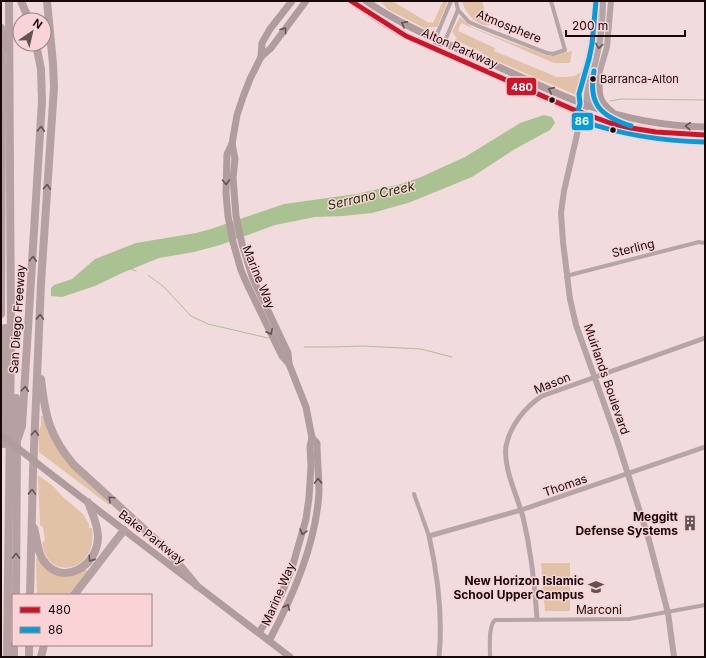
<svg xmlns="http://www.w3.org/2000/svg" width="706" height="658" viewBox="0 0 706 658" font-family="Inter,sans-serif">
<rect width="100%" height="100%" fill="#f1dbdd"/>
<g fill="#e2c2a6">
<polygon points="380,1 392,1 429,23 430,22 433,23 443,1 448,1 437,27 427,27 426,29 389,10"/>
<path d="M462 1H482L488 21 491 25C478 28 465 13 462 1Z"/>
<path d="M592 1H601C600 32 592 62 584 91L581 90 576 92V95L490 58 481 52 455 40 457 38 452 32 460 17 472 27 504 40 550 56 572 51 570 63H554L461 23 458 31 495 48 494 51 557 77H567L574 76 581 72C588 51 592 23 592 1Z"/>
<polygon points="41,416 43,416 50,435 62,456 111,502 109,505 39,452 39,430 41,426"/>
<path d="M38 475 53 486 62 496 83 514 89 524V528H92C99 571 47 584 42 542L45 541 43 527 40 525Z"/>
<polygon points="38,558 51,571 85,569 88,571 69,595 37,595 36,559"/>
<polygon points="541,563 570,563 570,611 545,611"/>
</g>
<polygon fill="#aac291" points="544,115 552,117 555,123 550,130 515,149 472,177 408,203 372,213 343,216 315,217 275,225 220,245 194,252 159,258 122,273 95,286 62,297 51,296 51,288 54,285 72,279 95,259 136,243 196,233 211,229 284,204 356,194 401,184 421,177 465,157 520,123"/>
<g fill="none" stroke-linecap="round" stroke-linejoin="round">
<g stroke="#aac291" stroke-width="1">
<polyline points="610,101 621,99 705,100"/>
<polyline points="131,269 136,271"/>
<polyline points="148,275 164,287 191,316 208,324 268,338"/>
<polyline points="304,347 333,347 363,346 421,349 452,357"/>
</g>
<g stroke="#b5a5a6" stroke-width="4">
<polyline points="456,1 458,10 469,22 478,26 547,53 553,54 565,50 551,1"/>
<polyline points="435,48 444,43 458,10"/>
<polyline points="435,49 435,39 451,1"/>
<polyline points="566,276 699,242 705,243"/>
<polyline points="414,494 429,536"/>
<path d="M490 657C490 648 488 626 495 620L629 619 705 605"/>
</g>
<g stroke="#b5a5a6" stroke-width="5">
<path d="M537 619C535 584 531 551 523 517 517 495 503 468 506 446 510 426 525 407 542 396L705 338"/>
<path d="M439 657C443 617 438 576 429 536L521 510 705 447"/>
</g>
<g stroke="#b5a4a5" stroke-width="6">
<polyline points="611,1 607,47 592,98 587,105 578,130 564,191 561,213 563,242 570,299 576,325 617,440 649,540 668,613 674,657"/>
<path d="M587 105C585 89 593 75 596 60 601 40 603 21 603 1"/>
</g>
<g stroke="#b09b9d" stroke-width="7">
<polyline points="351,1 387,25 406,36 572,109 610,123 631,128 656,132 705,135"/>
<path d="M366 1C402 26 443 42 483 60 518 75 553 93 589 106 626 119 665 126 705 127"/>
<polyline points="261,57 262,43 270,29 292,1"/>
<path d="M599 78C599 95 598 100 612 112"/>
<polyline points="232,144 235,159 233,178 236,216 242,244 253,279 288,353 289,364 306,407 312,438 310,446 311,466 309,498 306,519 292,568 281,595 259,633"/>
<polyline points="289,364 282,356 246,282 241,270 233,242 228,216 226,193 227,154 232,144 237,115 243,97 250,79 261,57 271,48 306,1"/>
<polyline points="56,478 290,657"/>
<path d="M269 641C293 596 316 544 319 492 319 476 317 459 317 443L312 438"/>
</g>
<g stroke="#b5a0a2" stroke-width="8">
<polyline points="21,1 29,20"/>
<polyline points="1,28 5,50"/>
<polyline points="1,50 2,72 1,314"/>
<path d="M41 379C45 415 49 436 74 465L167 550 197 586"/>
<polyline points="16,398 17,436"/>
<polyline points="4,444 5,328"/>
<path d="M34 528C37 538 37 551 43 560 62 588 98 566 98 537 98 525 92 513 88 502"/>
<polyline points="16,595 17,441 22,426 42,101 41,69 36,44"/>
<polyline points="30,595 33,472 41,283 54,87 53,64 47,1"/>
<polyline points="74,595 124,530"/>
<polyline points="7,657 11,342 9,1"/>
<polyline points="14,657 14,645"/>
<polyline points="29,657 29,645"/>
<polyline points="41,657 44,645"/>
</g>
<polyline stroke="#b09b9d" stroke-width="7" points="1,435 56,478"/>
<g stroke="#f9d3d5" stroke-width="8">
<polyline id="bus-1" points="351,1 406,36 572,109 610,123 631,128 656,132 705,135"/>
</g>
<g stroke="#f9d3d5" stroke-width="8">
<g id="bus-2">
<path d="M596 1 592 44 589 59 579 94 580 104 577 114 578 118 582 121C622 135 662 141 705 142"/>
<path d="M594 71C588 104 600 116 631 126"/>
</g>
</g>
<use href="#bus-1" stroke="#cf1429" stroke-width="5"/>
<use href="#bus-2" stroke="#029edb" stroke-width="5"/>
</g>
<defs><path id="oneway-chevron" d="M-2-3.5L2.5 0L-2 3.5" fill="none" stroke-width="1.6" stroke-linecap="round" stroke-linejoin="round"/></defs>
<g stroke="#645253">
<use href="#oneway-chevron" transform="translate(404 24) rotate(-152)"/>
<use href="#oneway-chevron" transform="translate(284 30) rotate(-54)"/>
<use href="#oneway-chevron" transform="translate(551 90) rotate(-156)"/>
<use href="#oneway-chevron" transform="translate(688 126) rotate(-176)"/>
<use href="#oneway-chevron" transform="translate(226 182) rotate(89)"/>
<use href="#oneway-chevron" transform="translate(270 332) rotate(64)"/>
<use href="#oneway-chevron" transform="translate(318 481) rotate(-92)"/>
<use href="#oneway-chevron" transform="translate(303 532) rotate(106)"/>
<use href="#oneway-chevron" transform="translate(287 607) rotate(-65)"/>
</g>
<use stroke="#665657" href="#oneway-chevron" transform="translate(599 46) rotate(100)"/>
<g stroke="#665456">
<use href="#oneway-chevron" transform="translate(41 129) rotate(-87)"/>
<use href="#oneway-chevron" transform="translate(47 187) rotate(-86)"/>
<use href="#oneway-chevron" transform="translate(33 259) rotate(-87)"/>
<use href="#oneway-chevron" transform="translate(40 317) rotate(-88)"/>
<use href="#oneway-chevron" transform="translate(25 389) rotate(-86)"/>
<use href="#oneway-chevron" transform="translate(35 433) rotate(-87)"/>
<use href="#oneway-chevron" transform="translate(32 492) rotate(-88)"/>
<use href="#oneway-chevron" transform="translate(111 499) rotate(-137)"/>
<use href="#oneway-chevron" transform="translate(16 556) rotate(-89)"/>
<use href="#oneway-chevron" transform="translate(91 559) rotate(125)"/>
</g>
<defs>
<g id="building-bare" transform="scale(1.2)"><path d="M-4-6H4V6H1V3H-1V6H-4ZM-2.5-4.3h1.7v1.8h-1.7ZM.8-4.3h1.7v1.8H.8ZM-2.5-1h1.7V.8h-1.7ZM.8-1h1.7V.8H.8Z" fill="#635253" stroke="#f9d3d5" stroke-width="2.5" paint-order="stroke"/></g>
<g id="school-bare" transform="scale(1.2)"><path d="M0-5L7-2L0 1L-7-2ZM-4 1L0 2.5L4 1V4Q0 6-4 4Z" fill="#635253" stroke="#f9d3d5" stroke-width="2.5" paint-order="stroke"/></g>
</defs>
<g fill-rule="evenodd">
<use href="#building-bare" x="690" y="523"/>
<use href="#school-bare" x="596" y="587"/>
</g>
<g fill="#170809" stroke="#f9d3d5" stroke-width="1.5">
<circle cx="593" cy="79" r="3.5"/>
<circle cx="552" cy="100" r="3.5"/>
<circle cx="613" cy="130" r="3.5"/>
</g>
<g text-anchor="middle" dominant-baseline="central" stroke-width="3" stroke-linejoin="round" paint-order="stroke">
<g font-size="11" fill="#170809" stroke="#f9d3d5" text-anchor="start">
<text x="600" y="79">Barranca-Alton</text>
</g>
<g font-size="12" fill="#170809" stroke="#f9d3d5">
<text transform="translate(509 26) rotate(22)">Atmosphere</text>
<text transform="translate(460 48) rotate(24)">Alton Parkway</text>
<text transform="translate(633 248) rotate(-14)">Sterling</text>
<text transform="translate(259 277) rotate(68)">Marine Way</text>
<text transform="translate(17 319) rotate(-86)">San Diego Freeway</text>
<text transform="translate(607 379) rotate(71)">Muirlands Boulevard</text>
<text transform="translate(552 383) rotate(-22)">Mason</text>
<text transform="translate(565 485) rotate(-19)">Thomas</text>
<text transform="translate(152 537) rotate(38)">Bake Parkway</text>
<text transform="translate(278 594) rotate(-67)">Marine Way</text>
<text x="599" y="609">Marconi</text>
</g>
<g font-size="12" font-weight="bold" fill="#170809" stroke="#f9d3d5" text-anchor="end">
<text x="678" y="516">Meggitt<tspan x="678" dy="14">Defense Systems</tspan></text>
<text x="584" y="580">New Horizon Islamic<tspan x="584" dy="14">School Upper Campus</tspan></text>
</g>
<g font-size="13" font-style="italic" fill="#173200" stroke="#f9d3d5">
<text transform="translate(371 195) rotate(-13)">Serrano Creek</text>
</g>
</g>
<g stroke="#f9d3d5" stroke-width="1.5">
<rect x="506" y="77" width="31" height="19" rx="4" fill="#cf1429"/>
<rect x="571" y="112" width="23" height="19" rx="4" fill="#029edb"/>
</g>
<g font-size="11" text-anchor="middle" font-weight="bold" fill="#fff">
<text x="522" y="91">480</text>
<text x="582" y="125">86</text>
</g>
<rect width="706" height="658" fill="none" stroke="#170809" stroke-width="4"/>
<rect x="12" y="594" width="140" height="52" fill="#f9d3d5" stroke="#9f8283"/>
<rect x="20" y="607" width="20" height="6" fill="#cf1429" stroke="#9f8283"/>
<text x="48" y="614" font-size="12" fill="#170809">480</text>
<rect x="20" y="627" width="20" height="6" fill="#029edb" stroke="#9f8283"/>
<text x="48" y="634" font-size="12" fill="#170809">86</text>
<g transform="translate(32 32) rotate(34)"><circle r="19" fill="#f9d3d5" stroke="#9f8283"/>
<path d="M0-3L7 15L0 10L-7 15Z" fill="#635253"/>
<text y="-6" font-size="11" font-weight="bold" text-anchor="middle" fill="#170809">N</text>
</g>
<path d="M566 30v6h119v-6" fill="none" stroke="#170809" stroke-width="2"/>
<text x="572" y="30" font-size="12" fill="#170809" stroke="#f9d3d5" stroke-width="3" paint-order="stroke">200 m</text>
</svg>
